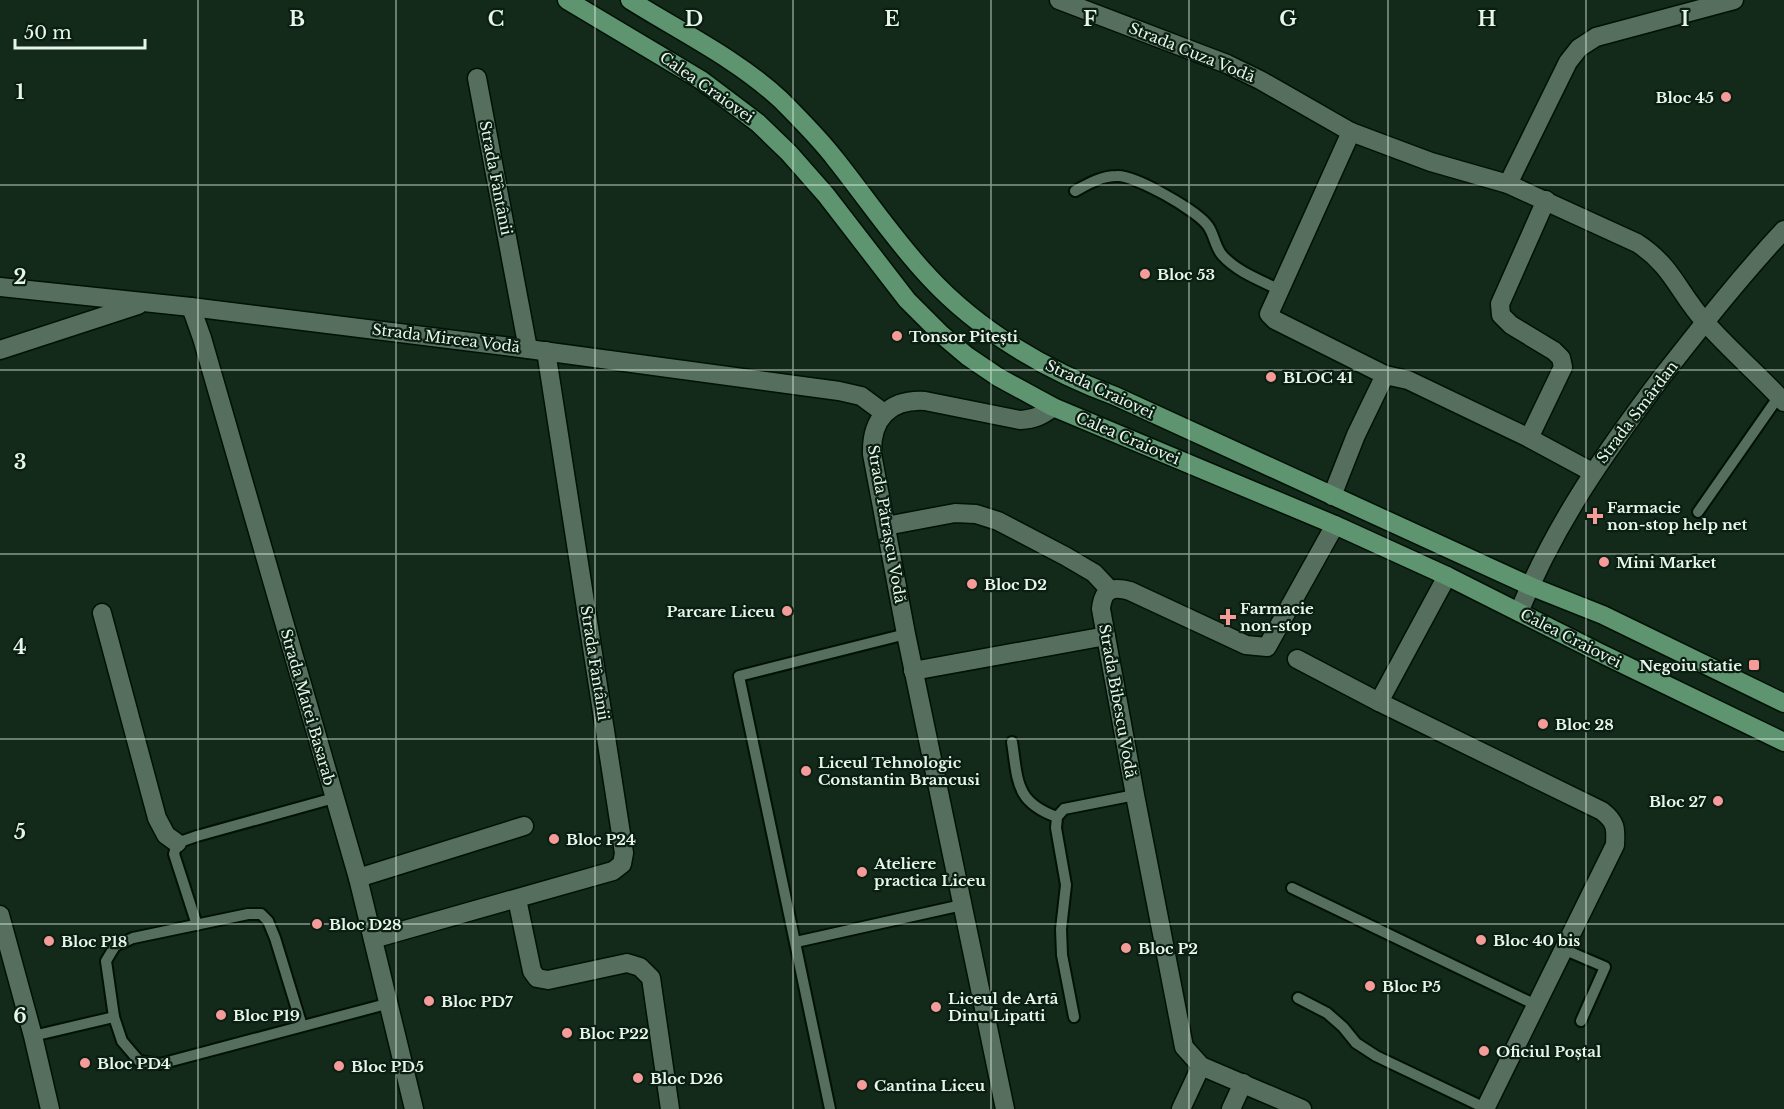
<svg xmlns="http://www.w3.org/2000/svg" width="1784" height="1109" viewBox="0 0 1784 1109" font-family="'Libre Baskerville',serif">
<rect width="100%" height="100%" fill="#13291a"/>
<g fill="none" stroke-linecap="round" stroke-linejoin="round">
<g stroke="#001105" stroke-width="14">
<g id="lane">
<path d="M1075 191C1088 184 1101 176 1117 176 1135 175 1198 211 1208 226 1214 234 1215 247 1222 255 1237 272 1260 280 1280 290"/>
<polyline points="1698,512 1779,396"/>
<path d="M1012 742C1018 781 1015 802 1057 817"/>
<polyline points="1292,888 1536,1005"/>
<polyline points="197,925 174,854 177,843 197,836 334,798"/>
<polyline points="796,942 962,905"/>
<polyline points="1563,949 1605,967 1581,1021"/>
<polyline points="1298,998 1327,1013 1343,1027 1356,1043 1376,1056 1485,1108"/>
<polyline points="114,1017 106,961 115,946 133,938 248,914 261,914 268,921 275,938 302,1026"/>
<polyline points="1074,1017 1062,955 1061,929 1066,885 1056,828 1057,817 1064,809 1135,795"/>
<polyline points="33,1036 114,1017 122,1041 139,1061 160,1064 390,1003"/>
<polyline points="830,1109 739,676 906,634"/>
</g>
</g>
<g stroke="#001105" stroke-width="21">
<g id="street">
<path d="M1059 0 1227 64 1260 80 1351 132 1431 162 1508 184 1637 243C1673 266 1679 294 1706 323 1730 350 1759 375 1784 402"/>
<polyline points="477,78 528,349"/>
<polyline points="1508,184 1568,62 1579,48 1596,37 1734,0"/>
<polyline points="0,287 191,307 528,349 839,391 861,396 884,413"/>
<polyline points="191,307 202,338 358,878 414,1109"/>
<polyline points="0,350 138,305"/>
<polyline points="1385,375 1408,380 1529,438 1592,472"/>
<polyline points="1529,438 1563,367 1561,358 1554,351 1511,325 1501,315 1500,304 1546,200"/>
<polyline points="1332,496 1356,435 1385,375 1275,320 1269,314 1351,132"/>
<polyline points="886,526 955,513 976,514 998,521 1065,556 1094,573 1110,590"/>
<path d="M1519 612C1555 524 1604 454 1661 378 1701 327 1740 277 1784 230"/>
<polyline points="102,613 157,818 166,835 177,843"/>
<path d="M1297 659 1379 702 1602 811C1616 822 1616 828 1615 845L1485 1109"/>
<polyline points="913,671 1106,636"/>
<polyline points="1379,702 1447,576"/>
<polyline points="358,878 524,826"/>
<polyline points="517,899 532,971 537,978 548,980 627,963 640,967 651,978 670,1109"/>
<polyline points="0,915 33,1036 50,1109"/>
<polyline points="373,939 613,871 622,864 624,853 546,351"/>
<polyline points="1181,1109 1201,1066"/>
<polyline points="1231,1109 1243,1083"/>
<path d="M1302 1109 1201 1066 1184 1047 1135 795 1101 609C1103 589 1112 586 1130 591L1246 645 1267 647 1335 525"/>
</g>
</g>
<g stroke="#001105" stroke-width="21">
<path id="secondary" d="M1005 1109 906 634 872 454C871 419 889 399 925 401L1020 420C1034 419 1042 416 1053 407"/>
</g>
<g stroke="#001105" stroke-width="21">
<g id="primary">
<polyline points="567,0 701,80 758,123 789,153 826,195 907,300 941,334 967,356 998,377 1053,407 1335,525 1447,576 1598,652 1784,742"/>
<path d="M630 0C681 32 737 59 781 100 800 119 820 139 836 160 867 199 895 241 929 277 979 331 1047 371 1115 396L1530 586 1603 615 1784 703"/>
</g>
</g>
<use href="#lane" stroke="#566e5d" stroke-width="10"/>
<use href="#street" stroke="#566e5d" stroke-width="18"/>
<use href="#secondary" stroke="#566e5d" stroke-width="18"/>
<use href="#primary" stroke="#5e9470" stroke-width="18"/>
</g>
<path fill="none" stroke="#e8f5eb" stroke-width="1.5" stroke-opacity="0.55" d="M198 0V1109M396 0V1109M595 0V1109M793 0V1109M991 0V1109M1189 0V1109M1388 0V1109M1586 0V1109M0 185H1784M0 370H1784M0 554H1784M0 739H1784M0 924H1784"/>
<g fill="#f59b9a" stroke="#0a1f11" stroke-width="2">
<circle cx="1726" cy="97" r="6"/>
<circle cx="1145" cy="274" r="6"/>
<circle cx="897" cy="336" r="6"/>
<circle cx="1271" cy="377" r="6"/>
<path d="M1592 507h6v6h6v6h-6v6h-6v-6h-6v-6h6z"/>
<circle cx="1604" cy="562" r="6"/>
<circle cx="972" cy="584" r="6"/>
<circle cx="787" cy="611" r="6"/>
<path d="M1225 608h6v6h6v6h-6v6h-6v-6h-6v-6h6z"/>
<rect x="1748" y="659" width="12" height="12" rx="3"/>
<circle cx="1543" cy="724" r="6"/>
<circle cx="806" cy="771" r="6"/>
<circle cx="1718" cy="801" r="6"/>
<circle cx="554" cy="839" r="6"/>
<circle cx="862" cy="872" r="6"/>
<circle cx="317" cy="924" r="6"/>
<circle cx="1481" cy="940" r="6"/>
<circle cx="49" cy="941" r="6"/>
<circle cx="1126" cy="948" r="6"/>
<circle cx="1370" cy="986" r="6"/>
<circle cx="429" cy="1001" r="6"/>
<circle cx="936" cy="1007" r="6"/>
<circle cx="221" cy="1015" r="6"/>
<circle cx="567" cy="1033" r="6"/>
<circle cx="1484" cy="1051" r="6"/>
<circle cx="85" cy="1063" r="6"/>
<circle cx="339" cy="1066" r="6"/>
<circle cx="638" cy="1078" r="6"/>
<circle cx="862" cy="1085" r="6"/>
</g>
<g text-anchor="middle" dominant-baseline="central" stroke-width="4.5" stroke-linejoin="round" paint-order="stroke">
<g font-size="15" fill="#e8f5eb" stroke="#0a1f11">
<text transform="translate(1192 52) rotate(22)">Strada Cuza Vodă</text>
<text transform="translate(707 87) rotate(35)">Calea Craiovei</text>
<text transform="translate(496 178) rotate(79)">Strada Fântânii</text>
<text transform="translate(446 338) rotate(7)">Strada Mircea Vodă</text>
<text transform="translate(1100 389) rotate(25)">Strada Craiovei</text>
<text transform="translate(1637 412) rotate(-53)">Strada Smârdan</text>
<text transform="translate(1128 438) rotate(23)">Calea Craiovei</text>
<text transform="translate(887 524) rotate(80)">Strada Pătrașcu Vodă</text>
<text transform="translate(1571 638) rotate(27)">Calea Craiovei</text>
<text transform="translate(595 663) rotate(81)">Strada Fântânii</text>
<text transform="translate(1118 701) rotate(80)">Strada Bibescu Vodă</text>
<text transform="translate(308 707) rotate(74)">Strada Matei Basarab</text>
</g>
<g font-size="15" font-weight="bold" fill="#e8f5eb" stroke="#0a1f11" text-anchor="start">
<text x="1714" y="97" text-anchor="end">Bloc 45</text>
<text x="1157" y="274">Bloc 53</text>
<text x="909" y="336">Tonsor Pitești</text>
<text x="1283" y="377">BLOC 41</text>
<text x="1607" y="507">Farmacie<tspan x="1607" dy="17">non-stop help net</tspan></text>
<text x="1616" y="562">Mini Market</text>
<text x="984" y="584">Bloc D2</text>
<text x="1240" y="608">Farmacie<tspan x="1240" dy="17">non-stop</tspan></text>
<text x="775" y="611" text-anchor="end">Parcare Liceu</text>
<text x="1742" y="665" text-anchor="end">Negoiu statie</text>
<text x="1555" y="724">Bloc 28</text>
<text x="818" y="762">Liceul Tehnologic<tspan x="818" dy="17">Constantin Brancusi</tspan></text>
<text x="1706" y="801" text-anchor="end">Bloc 27</text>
<text x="566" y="839">Bloc P24</text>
<text x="874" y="863">Ateliere<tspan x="874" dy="17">practica Liceu</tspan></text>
<text x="329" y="924">Bloc D28</text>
<text x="1493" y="940">Bloc 40 bis</text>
<text x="61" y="941">Bloc P18</text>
<text x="1138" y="948">Bloc P2</text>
<text x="1382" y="986">Bloc P5</text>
<text x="948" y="998">Liceul de Artă<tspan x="948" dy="17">Dinu Lipatti</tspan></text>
<text x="441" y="1001">Bloc PD7</text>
<text x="233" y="1015">Bloc P19</text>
<text x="579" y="1033">Bloc P22</text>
<text x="1496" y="1051">Oficiul Poștal</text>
<text x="97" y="1063">Bloc PD4</text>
<text x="351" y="1066">Bloc PD5</text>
<text x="650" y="1078">Bloc D26</text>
<text x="874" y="1085">Cantina Liceu</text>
</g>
</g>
<g font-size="20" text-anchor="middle" font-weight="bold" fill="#e8f5eb" stroke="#0a1f11" stroke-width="4.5" stroke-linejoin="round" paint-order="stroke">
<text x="297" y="26">B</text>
<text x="496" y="26">C</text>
<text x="694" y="26">D</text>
<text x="892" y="26">E</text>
<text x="1090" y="26">F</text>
<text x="1288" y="26">G</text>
<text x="1487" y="26">H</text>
<text x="1685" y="26">I</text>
<text x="20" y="99">1</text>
<text x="20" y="284">2</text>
<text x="20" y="469">3</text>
<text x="20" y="654">4</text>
<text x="20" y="839">5</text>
<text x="20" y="1023">6</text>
</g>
<path d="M15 39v9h130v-9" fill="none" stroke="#e8f5eb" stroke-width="3"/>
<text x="24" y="39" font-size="18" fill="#e8f5eb" stroke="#0a1f11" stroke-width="4.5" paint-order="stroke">50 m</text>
</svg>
